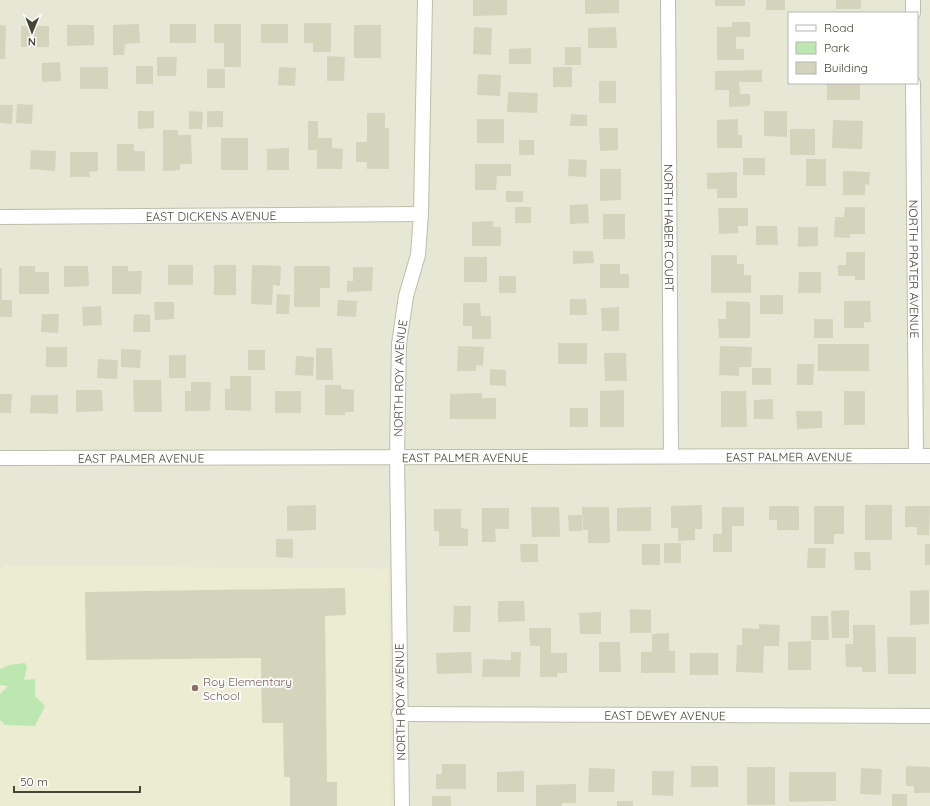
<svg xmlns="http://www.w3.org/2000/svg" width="930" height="806" viewBox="0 0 930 806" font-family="Quicksand,sans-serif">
<rect width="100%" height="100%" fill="#f3f3e7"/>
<path fill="#e7e7d5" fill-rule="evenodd" d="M0 0H930V806H0ZM789 13H917V83H789Z"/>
<polygon fill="#ebecd1" points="4,565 388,569 391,806 0,806 0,570"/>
<polygon fill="#bde7b0" points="25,663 27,667 24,680 35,679 35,696 45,706 35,726 5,725 0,720 0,694 8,686 0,685 0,669 9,665"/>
<g fill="#d4d3bc">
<polygon points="473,0 507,0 507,15 473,16"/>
<polygon points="585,0 619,0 619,13 585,14"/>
<rect x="715" y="0" width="30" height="6"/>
<rect x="766" y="0" width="19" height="10"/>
<rect x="836" y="0" width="25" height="9"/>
<polygon points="732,22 750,22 750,37 736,37 736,49 744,49 744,60 717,60 717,27 732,27"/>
<polygon points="304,23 331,23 331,52 313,52 313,43 304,43"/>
<polygon points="139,24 140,43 119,44 125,44 124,55 113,55 113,25"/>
<rect x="170" y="24" width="26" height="19"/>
<polygon points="214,24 241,24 241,67 224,67 224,43 214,43"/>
<rect x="261" y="24" width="27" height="19"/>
<polygon points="0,25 6,26 5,59 0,59"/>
<polygon points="67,25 94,25 94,45 67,46"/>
<rect x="354" y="25" width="27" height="33"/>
<rect x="21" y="26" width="28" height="21"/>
<polygon points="474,27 492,28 491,55 473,54"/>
<polygon points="616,27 617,48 588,48 588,28"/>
<rect x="565" y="47" width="16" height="18"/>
<polygon points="531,48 531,64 509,64 509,49"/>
<polygon points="327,56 345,57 344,81 327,81"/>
<polygon points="157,57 177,57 176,76 157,76"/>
<polygon points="60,62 61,81 42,82 42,63"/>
<rect x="136" y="66" width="17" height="18"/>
<rect x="80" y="67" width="28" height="22"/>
<polygon points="279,67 296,68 295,86 278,85"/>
<rect x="553" y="67" width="19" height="20"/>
<rect x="207" y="69" width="18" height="19"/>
<polygon points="762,70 762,82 739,82 740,94 750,94 750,106 729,107 729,90 715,90 715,71"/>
<polygon points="478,74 501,75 500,96 477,95"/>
<rect x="599" y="81" width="17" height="22"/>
<rect x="827" y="83" width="33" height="17"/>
<polygon points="508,92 538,93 537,113 507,112"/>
<polygon points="17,104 33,105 32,124 16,123"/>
<polygon points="0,105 13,105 12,124 0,123"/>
<polygon points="138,111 154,111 154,128 138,129"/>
<polygon points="189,111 203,112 202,129 189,129"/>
<rect x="207" y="111" width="16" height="16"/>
<polygon points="764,111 787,111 787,137 764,136"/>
<polygon points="367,113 385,113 385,128 389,128 389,169 367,169 367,162 356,162 356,142 367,142"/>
<polygon points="571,114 587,115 587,126 570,126"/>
<rect x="477" y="119" width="27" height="24"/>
<polygon points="738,119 738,135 742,135 742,148 717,148 717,120"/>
<polygon points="833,120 863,121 862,149 832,148"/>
<polygon points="308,121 318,121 318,138 332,138 332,148 343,149 342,169 317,169 317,150 308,150"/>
<polygon points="599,128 618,128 618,150 600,151"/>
<rect x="790" y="129" width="25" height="26"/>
<polygon points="163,130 178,130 178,135 191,135 192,164 180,164 180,170 163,171"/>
<rect x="221" y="138" width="27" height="32"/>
<rect x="519" y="140" width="15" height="15"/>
<polygon points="117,144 134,144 134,151 145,151 145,171 117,171"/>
<polygon points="289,148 289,170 267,170 267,149"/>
<polygon points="31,150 56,151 55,171 30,169"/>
<polygon points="70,152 98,152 98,171 89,172 90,177 70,177"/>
<rect x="743" y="158" width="22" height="17"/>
<polygon points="569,159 587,160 586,177 568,176"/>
<rect x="806" y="159" width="20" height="27"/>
<polygon points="475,164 511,164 511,176 497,176 496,190 475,190"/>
<polygon points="600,169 621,169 621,200 600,201"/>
<polygon points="843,171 870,172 869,185 865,184 865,195 843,195"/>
<polygon points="737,172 737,198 717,198 717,189 707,189 707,173"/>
<rect x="506" y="191" width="17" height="11"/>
<polygon points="588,204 589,223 570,224 570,205"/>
<rect x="515" y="207" width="16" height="16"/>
<polygon points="845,207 865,207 865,234 850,234 850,238 834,237 835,217 844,217"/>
<polygon points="718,208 748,208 748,226 738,226 738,233 719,234"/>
<rect x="603" y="214" width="22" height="25"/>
<polygon points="493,221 493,227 501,227 501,246 472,246 472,222"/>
<polygon points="756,226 777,226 778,245 756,245"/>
<polygon points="798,227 818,227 818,246 798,247"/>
<polygon points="573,251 593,251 594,263 573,264"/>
<polygon points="846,252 865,252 865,280 855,280 855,276 838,276 838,265 846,265"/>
<polygon points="711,255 737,255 737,264 744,264 744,275 751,275 751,293 711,293"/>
<rect x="464" y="257" width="23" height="25"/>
<polygon points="600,264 620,264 620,274 629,274 629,288 600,288"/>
<rect x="168" y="265" width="25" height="20"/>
<rect x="214" y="265" width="22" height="30"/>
<polygon points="252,265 281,266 280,286 273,285 272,305 251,304"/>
<polygon points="19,266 35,266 35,272 49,272 49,294 19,294"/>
<polygon points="64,266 88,266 89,286 64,287"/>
<polygon points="112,266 128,266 128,271 142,271 141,294 112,294"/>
<polygon points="294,266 330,266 330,288 320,288 320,307 294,307"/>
<polygon points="353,267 373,267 372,291 347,292 347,281 353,281"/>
<polygon points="0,268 2,268 2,300 12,300 12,317 0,317"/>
<polygon points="799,272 821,272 821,293 798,293"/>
<rect x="499" y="276" width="17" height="17"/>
<polygon points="277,294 290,295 289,314 276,314"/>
<rect x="760" y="295" width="23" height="19"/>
<polygon points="570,299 586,299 587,315 570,315"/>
<polygon points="338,300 357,301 356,317 337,316"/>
<polygon points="726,301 750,302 750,338 719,338 718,319 726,319"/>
<polygon points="844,301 870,301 871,322 864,322 864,328 844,328"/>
<polygon points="154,302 174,302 174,319 155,320"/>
<polygon points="463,303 480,303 481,316 491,316 491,339 472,339 472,326 463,326"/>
<polygon points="101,306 102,325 83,326 82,307"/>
<polygon points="619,307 619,331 602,331 601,308"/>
<polygon points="42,314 59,314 58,333 41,332"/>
<polygon points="134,314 150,315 150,332 133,332"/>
<rect x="814" y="319" width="19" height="19"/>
<rect x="558" y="343" width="29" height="21"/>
<rect x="818" y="344" width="51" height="27"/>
<polygon points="458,346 484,347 483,366 476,365 476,371 457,371"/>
<polygon points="720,346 752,347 751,367 739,367 739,376 719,375"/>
<rect x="46" y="347" width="21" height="20"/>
<polygon points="316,348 332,348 333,380 316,380"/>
<polygon points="121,349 141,350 140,368 121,367"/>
<rect x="248" y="350" width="17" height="20"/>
<polygon points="604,353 626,353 627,381 605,381"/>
<rect x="169" y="355" width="17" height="23"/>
<polygon points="296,356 314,357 313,376 295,375"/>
<polygon points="98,359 118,360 117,379 97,378"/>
<polygon points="797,364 814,364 813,385 797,385"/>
<rect x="752" y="368" width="19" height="17"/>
<polygon points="490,369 506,370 506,386 490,385"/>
<polygon points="230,376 251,376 251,411 225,410 225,389 230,389"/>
<polygon points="133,380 161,380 162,412 134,412"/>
<polygon points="191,382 211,382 210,411 185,411 185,391 191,391"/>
<polygon points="325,385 341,385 341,389 354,390 354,412 345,412 345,415 325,415"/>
<polygon points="76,390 102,390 103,411 76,412"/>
<polygon points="624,390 624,427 600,427 600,391"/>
<rect x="275" y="391" width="26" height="22"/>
<polygon points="721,391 746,391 747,427 721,427"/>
<rect x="844" y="391" width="21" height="34"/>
<polygon points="482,393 482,398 496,398 496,419 450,419 450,394"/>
<polygon points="0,394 12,394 11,413 0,413"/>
<polygon points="31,395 58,395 58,414 30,413"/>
<polygon points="773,399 773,419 754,419 754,400"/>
<rect x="570" y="408" width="18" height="19"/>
<polygon points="796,411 822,411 822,428 797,429"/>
<polygon points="316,505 316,530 287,531 287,506"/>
<polygon points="702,505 702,529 695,529 695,540 678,541 678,528 671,528 671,506"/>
<rect x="865" y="505" width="27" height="35"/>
<polygon points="769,506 799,506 799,530 777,530 777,520 769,520"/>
<polygon points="814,506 844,506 844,534 834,534 834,544 814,544"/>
<polygon points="905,506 930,506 929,535 917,535 917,527 905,527"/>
<polygon points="531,507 559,507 560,537 532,537"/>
<polygon points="582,507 609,507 610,543 588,543 588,530 583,530"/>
<polygon points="651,507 651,531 617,531 617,508"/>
<polygon points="722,507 744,507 744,526 732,526 732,552 713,552 713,534 722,534"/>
<polygon points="482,508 509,508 509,529 495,529 496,542 482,542"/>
<polygon points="434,509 461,509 461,528 468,529 468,546 439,546 439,531 434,531"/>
<polygon points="568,515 582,515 582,531 569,531"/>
<polygon points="276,539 293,539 293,558 276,557"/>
<rect x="664" y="543" width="17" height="20"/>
<polygon points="520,544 538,544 538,562 521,562"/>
<rect x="642" y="544" width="18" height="21"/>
<rect x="925" y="544" width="5" height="21"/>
<polygon points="808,548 826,548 825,568 807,568"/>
<polygon points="854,552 870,552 871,570 855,570"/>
<polygon points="345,588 346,615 325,616 327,782 337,782 337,806 290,806 290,777 284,777 283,723 262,723 261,658 86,660 85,592"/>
<polygon points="929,590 929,624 910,625 910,591"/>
<polygon points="498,601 524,601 525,621 498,622"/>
<polygon points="454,606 471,606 470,632 453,632"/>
<polygon points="630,609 651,610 651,633 630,633"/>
<polygon points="849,610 849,638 832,638 831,611"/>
<polygon points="601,612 601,634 580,634 579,613"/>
<polygon points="811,616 828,616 829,640 811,640"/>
<polygon points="759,624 780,625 779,646 764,646 763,673 736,672 737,645 742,645 742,628 759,629"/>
<polygon points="853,625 875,625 876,672 862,672 862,667 846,667 845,644 853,644"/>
<polygon points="529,628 551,628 551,653 567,653 567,673 557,673 557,677 540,677 540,646 530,646"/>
<polygon points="669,633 669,651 675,651 675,673 641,673 641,652 652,652 652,634"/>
<polygon points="887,637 916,637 916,674 888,674"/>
<polygon points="811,641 811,670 788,670 788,642"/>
<polygon points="599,642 620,642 621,672 599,672"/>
<polygon points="471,652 472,673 437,674 436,653"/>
<polygon points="511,652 521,652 520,677 482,677 483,659 511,660"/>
<rect x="690" y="653" width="28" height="22"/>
<polygon points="442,764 466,764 466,789 436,789 436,774 442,774"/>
<rect x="691" y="766" width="27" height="21"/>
<polygon points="906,766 930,767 930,793 914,793 914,786 906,786"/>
<rect x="747" y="767" width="28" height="38"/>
<polygon points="589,768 615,769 614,792 588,792"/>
<polygon points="861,768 882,769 881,795 860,794"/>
<polygon points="524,771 524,792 497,792 497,772"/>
<polygon points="652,771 674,771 673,796 652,795"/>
<polygon points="789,772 836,772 836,801 789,802"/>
<polygon points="576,784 576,803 562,803 562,806 536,806 536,785"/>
<rect x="892" y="794" width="15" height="12"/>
<rect x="432" y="796" width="19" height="10"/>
<rect x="617" y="801" width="16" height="5"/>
</g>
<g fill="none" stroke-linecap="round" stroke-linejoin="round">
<g stroke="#bebeaa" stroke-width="16">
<g id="minor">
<path id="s1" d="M668 0 671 456"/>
<polyline points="913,0 913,13"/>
<path id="s2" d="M913 83 916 456"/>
<path id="s3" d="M0 217 421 214"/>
<path id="s4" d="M0 458 930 456"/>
<path id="s5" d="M399 714 930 716"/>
<path id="s6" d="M402 806 397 457 399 344 406 296 418 255 421 214 425 0"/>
</g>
</g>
<use href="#minor" stroke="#fff" stroke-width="14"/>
</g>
<circle fill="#8d6e63" stroke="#fff" stroke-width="1.5" cx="195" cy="688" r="4"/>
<g text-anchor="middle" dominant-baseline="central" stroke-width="3.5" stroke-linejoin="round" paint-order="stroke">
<g font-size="12" fill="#464536" stroke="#fff">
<text stroke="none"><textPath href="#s3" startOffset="211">EAST DICKENS AVENUE</textPath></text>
<text stroke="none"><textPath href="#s1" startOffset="228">NORTH HABER COURT</textPath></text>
<text stroke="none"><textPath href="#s2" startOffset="186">NORTH PRATER AVENUE</textPath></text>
<text stroke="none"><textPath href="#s6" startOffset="428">NORTH ROY AVENUE</textPath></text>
<text stroke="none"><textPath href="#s4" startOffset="789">EAST PALMER AVENUE</textPath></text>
<text stroke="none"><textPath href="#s4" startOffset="465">EAST PALMER AVENUE</textPath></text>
<text stroke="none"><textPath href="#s4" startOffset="141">EAST PALMER AVENUE</textPath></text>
<text transform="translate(400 702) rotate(-91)">NORTH ROY AVENUE</text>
<text stroke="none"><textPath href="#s5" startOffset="266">EAST DEWEY AVENUE</textPath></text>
</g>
<g font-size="12" fill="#785e54" stroke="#fff" text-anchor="start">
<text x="203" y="681">Roy Elementary<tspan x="203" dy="14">School</tspan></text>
</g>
</g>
<rect x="788" y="12" width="130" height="72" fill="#ffffff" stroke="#b5b5af"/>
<rect x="796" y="25" width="20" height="6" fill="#ffffff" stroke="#b5b5af"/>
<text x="824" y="32" font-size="12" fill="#464536">Road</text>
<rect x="796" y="42" width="20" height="12" fill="#bde7b0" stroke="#b5b5af"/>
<text x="824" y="52" font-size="12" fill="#464536">Park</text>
<rect x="796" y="62" width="20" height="12" fill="#d4d3bc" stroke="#b5b5af"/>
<text x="824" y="72" font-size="12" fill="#464536">Building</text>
<g transform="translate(32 32) rotate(181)" stroke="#ffffff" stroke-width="3" paint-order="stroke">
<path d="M0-3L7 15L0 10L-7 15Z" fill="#464536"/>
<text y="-6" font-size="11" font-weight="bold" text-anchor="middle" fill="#464536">N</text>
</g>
<path d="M14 786v6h126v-6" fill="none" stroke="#464536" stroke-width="2"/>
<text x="20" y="786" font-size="12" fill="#464536" stroke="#ffffff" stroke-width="3" paint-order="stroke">50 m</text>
</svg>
